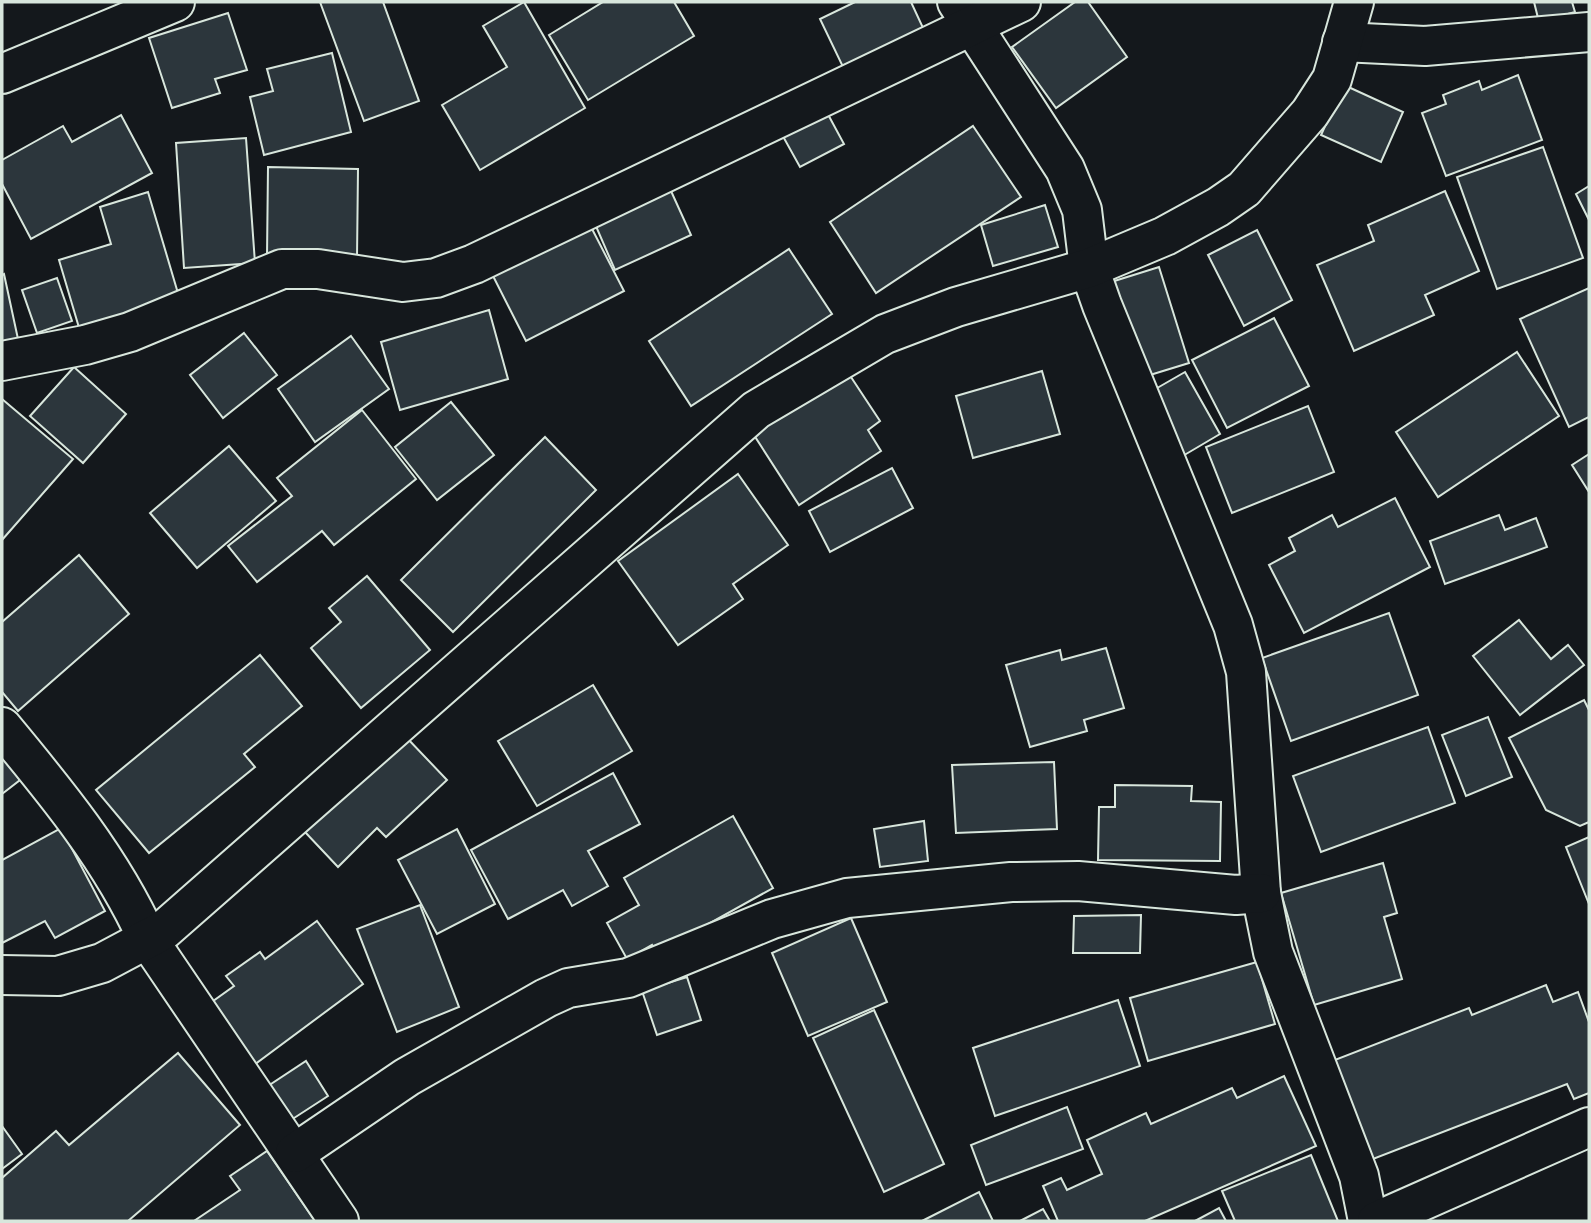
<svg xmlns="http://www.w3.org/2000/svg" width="1591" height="1223" viewBox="0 0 1591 1223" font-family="'Alegreya Sans',sans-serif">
<rect width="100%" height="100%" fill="#14181c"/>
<g fill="#2c363c" stroke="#d8e6dc" stroke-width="2">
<polygon points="320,2 383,2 419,101 364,121"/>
<polygon points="524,2 585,108 480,170 442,105 507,67 483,26"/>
<polygon points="603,2 674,2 694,36 588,100 549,35"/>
<polygon points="855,2 911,2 924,30 844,69 820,19"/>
<polygon points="1075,2 1088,2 1127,57 1056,108 1012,47"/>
<polygon points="1534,2 1572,2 1575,12 1539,22"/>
<polygon points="228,13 247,70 215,79 220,93 172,108 149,38"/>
<polygon points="332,53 351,132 264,155 250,97 273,91 267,69"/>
<polygon points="1518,75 1542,140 1446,176 1422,113 1446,104 1443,95 1479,81 1482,90"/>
<polygon points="1344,85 1403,112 1381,162 1321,135"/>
<polygon points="824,107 844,144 800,167 780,131"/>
<polygon points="121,115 152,173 31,239 2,184 2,160 63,126 72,142"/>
<polygon points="973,126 1021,197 876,293 830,222"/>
<polygon points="246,138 255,263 184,268 176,143"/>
<polygon points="1543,147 1583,258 1497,289 1457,177"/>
<polygon points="268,167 358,169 357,258 267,256"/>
<polygon points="1589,186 1589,220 1576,194"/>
<polygon points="671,191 691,235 615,270 595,224"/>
<polygon points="1445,191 1479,271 1425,295 1434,315 1354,351 1317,265 1374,241 1368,225"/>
<polygon points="148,192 180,300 80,331 59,260 111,244 100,207"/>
<polygon points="1045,205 1058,247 993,266 981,225"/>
<polygon points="590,225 624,291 526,341 492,274"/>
<polygon points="1257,230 1292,300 1244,326 1208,255"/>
<polygon points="789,249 832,314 691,406 649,341"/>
<polygon points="1159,267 1189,363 1137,379 1108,283"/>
<polygon points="4,274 18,339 2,343 2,275"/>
<polygon points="57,278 72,321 37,333 22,290"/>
<polygon points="1589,288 1589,417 1569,427 1520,319"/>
<polygon points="489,310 508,379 400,410 381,342"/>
<polygon points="1274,318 1309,386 1227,428 1192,360"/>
<polygon points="244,333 277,375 223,418 190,375"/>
<polygon points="351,336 389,389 315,442 278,389"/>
<polygon points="1517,352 1559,416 1438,497 1396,432"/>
<polygon points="74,367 126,414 83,463 30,416"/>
<polygon points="847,371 880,421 868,430 881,451 799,505 752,432"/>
<polygon points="1042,371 1060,434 973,458 956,396"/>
<polygon points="1185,372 1220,434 1181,457 1145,395"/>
<polygon points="2,399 73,459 2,540"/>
<polygon points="451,402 494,455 437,500 395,447"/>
<polygon points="1308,406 1334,472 1232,513 1206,447"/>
<polygon points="362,410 416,479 334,545 322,531 257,582 228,546 292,496 277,478"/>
<polygon points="545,437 596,490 453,632 401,580"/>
<polygon points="229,446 276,501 197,568 150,513"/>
<polygon points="1589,454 1589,492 1572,465"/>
<polygon points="892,468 913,508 830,552 809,511"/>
<polygon points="738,474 788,545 733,584 743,599 678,645 618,561"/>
<polygon points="1395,498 1430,567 1304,633 1269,565 1295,551 1289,538 1332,515 1338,527"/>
<polygon points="1499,515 1505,530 1536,518 1547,547 1445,584 1430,541"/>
<polygon points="79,555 129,614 18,711 2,692 2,622"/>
<polygon points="367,576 430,650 361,708 311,648 341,622 329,608"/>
<polygon points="1389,613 1418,695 1291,741 1262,658"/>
<polygon points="1519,620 1551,659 1568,645 1584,665 1520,715 1473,656"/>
<polygon points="1106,648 1124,708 1084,720 1087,731 1030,747 1006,665 1060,650 1062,660"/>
<polygon points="260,655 302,706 244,754 255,767 149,853 96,790"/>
<polygon points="593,685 632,751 537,806 498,741"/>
<polygon points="1584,700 1589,710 1589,822 1580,826 1546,810 1509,738"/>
<polygon points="1488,717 1512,777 1466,796 1442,735"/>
<polygon points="1428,727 1455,803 1321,852 1293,776"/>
<polygon points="406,737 447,780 386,837 377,828 338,867 305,832"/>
<polygon points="2,757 20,780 2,794"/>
<polygon points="1054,762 1057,829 956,833 952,765"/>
<polygon points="613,773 640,824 588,851 608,886 572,906 563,890 508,919 471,850"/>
<polygon points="1115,785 1192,786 1191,801 1221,802 1220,861 1098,860 1099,807 1115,807"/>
<polygon points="733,816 773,888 656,953 652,945 627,959 607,923 639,905 624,878"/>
<polygon points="924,821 928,861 880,867 874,829"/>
<polygon points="61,828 105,911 55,938 45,921 2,943 2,860"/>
<polygon points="457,829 495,904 437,934 398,860"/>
<polygon points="1589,837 1589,904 1566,847"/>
<polygon points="1383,863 1397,913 1384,917 1402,979 1314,1005 1281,893"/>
<polygon points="420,905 459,1007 397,1032 357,929"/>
<polygon points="1141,915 1140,953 1073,953 1074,916"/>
<polygon points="851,918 887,1002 808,1036 772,953"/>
<polygon points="317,921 363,984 254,1065 209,1004 234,986 226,976 260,952 265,959"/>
<polygon points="1257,962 1275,1024 1148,1061 1130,998"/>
<polygon points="687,977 701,1020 657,1035 642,991"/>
<polygon points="1546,985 1553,1002 1578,992 1589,1022 1589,1093 1574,1099 1567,1084 1373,1159 1368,1145 1360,1147 1327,1063 1469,1008 1472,1015"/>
<polygon points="1118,1000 1140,1066 995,1116 973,1048"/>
<polygon points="874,1010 944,1164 884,1192 813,1038"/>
<polygon points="178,1053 240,1125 128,1221 2,1221 2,1178 56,1131 69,1145"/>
<polygon points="306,1061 328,1096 291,1120 268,1086"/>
<polygon points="1284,1076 1316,1146 1145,1221 1058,1221 1043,1186 1061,1178 1067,1190 1102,1174 1087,1140 1146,1113 1151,1124 1232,1088 1237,1098"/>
<polygon points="1067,1107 1083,1149 986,1185 971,1145"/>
<polygon points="2,1126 22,1154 2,1169"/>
<polygon points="267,1151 315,1221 194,1221 240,1190 230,1176"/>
<polygon points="1311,1155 1338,1221 1235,1221 1222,1191"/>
<polygon points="979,1192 993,1221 922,1221"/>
<polygon points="1219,1208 1226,1221 1195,1221"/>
<polygon points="1043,1209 1050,1221 1020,1221"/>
</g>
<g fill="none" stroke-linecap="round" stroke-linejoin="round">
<g stroke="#d8e6dc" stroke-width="42">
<g id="minor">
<polyline points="957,2 1065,169 1082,210 1089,268 1102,305 1233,625 1246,672 1261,893 1273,952 1359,1176 1368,1221"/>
<polyline points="1342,42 1425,46 1589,32"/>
<polyline points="2,74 175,2"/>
<polyline points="2,361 85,345 130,332 282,269 318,269 403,282 436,278 474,264 1021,2"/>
<path d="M2 727C56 792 112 860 147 938L339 1221"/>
<polyline points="2,975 58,976 102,963 164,930 756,410 885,334 956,307 1089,268 1165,236 1218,207 1244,189 1310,113 1332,79 1354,2"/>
<polyline points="295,1153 407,1077 546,998 568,988 628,978 772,919 847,898 1011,882 1078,881 1236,895 1261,893"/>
<polyline points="1377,1221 1589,1127"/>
</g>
</g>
<use href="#minor" stroke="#14181c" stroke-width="38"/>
</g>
<rect width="1591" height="1223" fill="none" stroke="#d8e6dc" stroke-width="7"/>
</svg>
